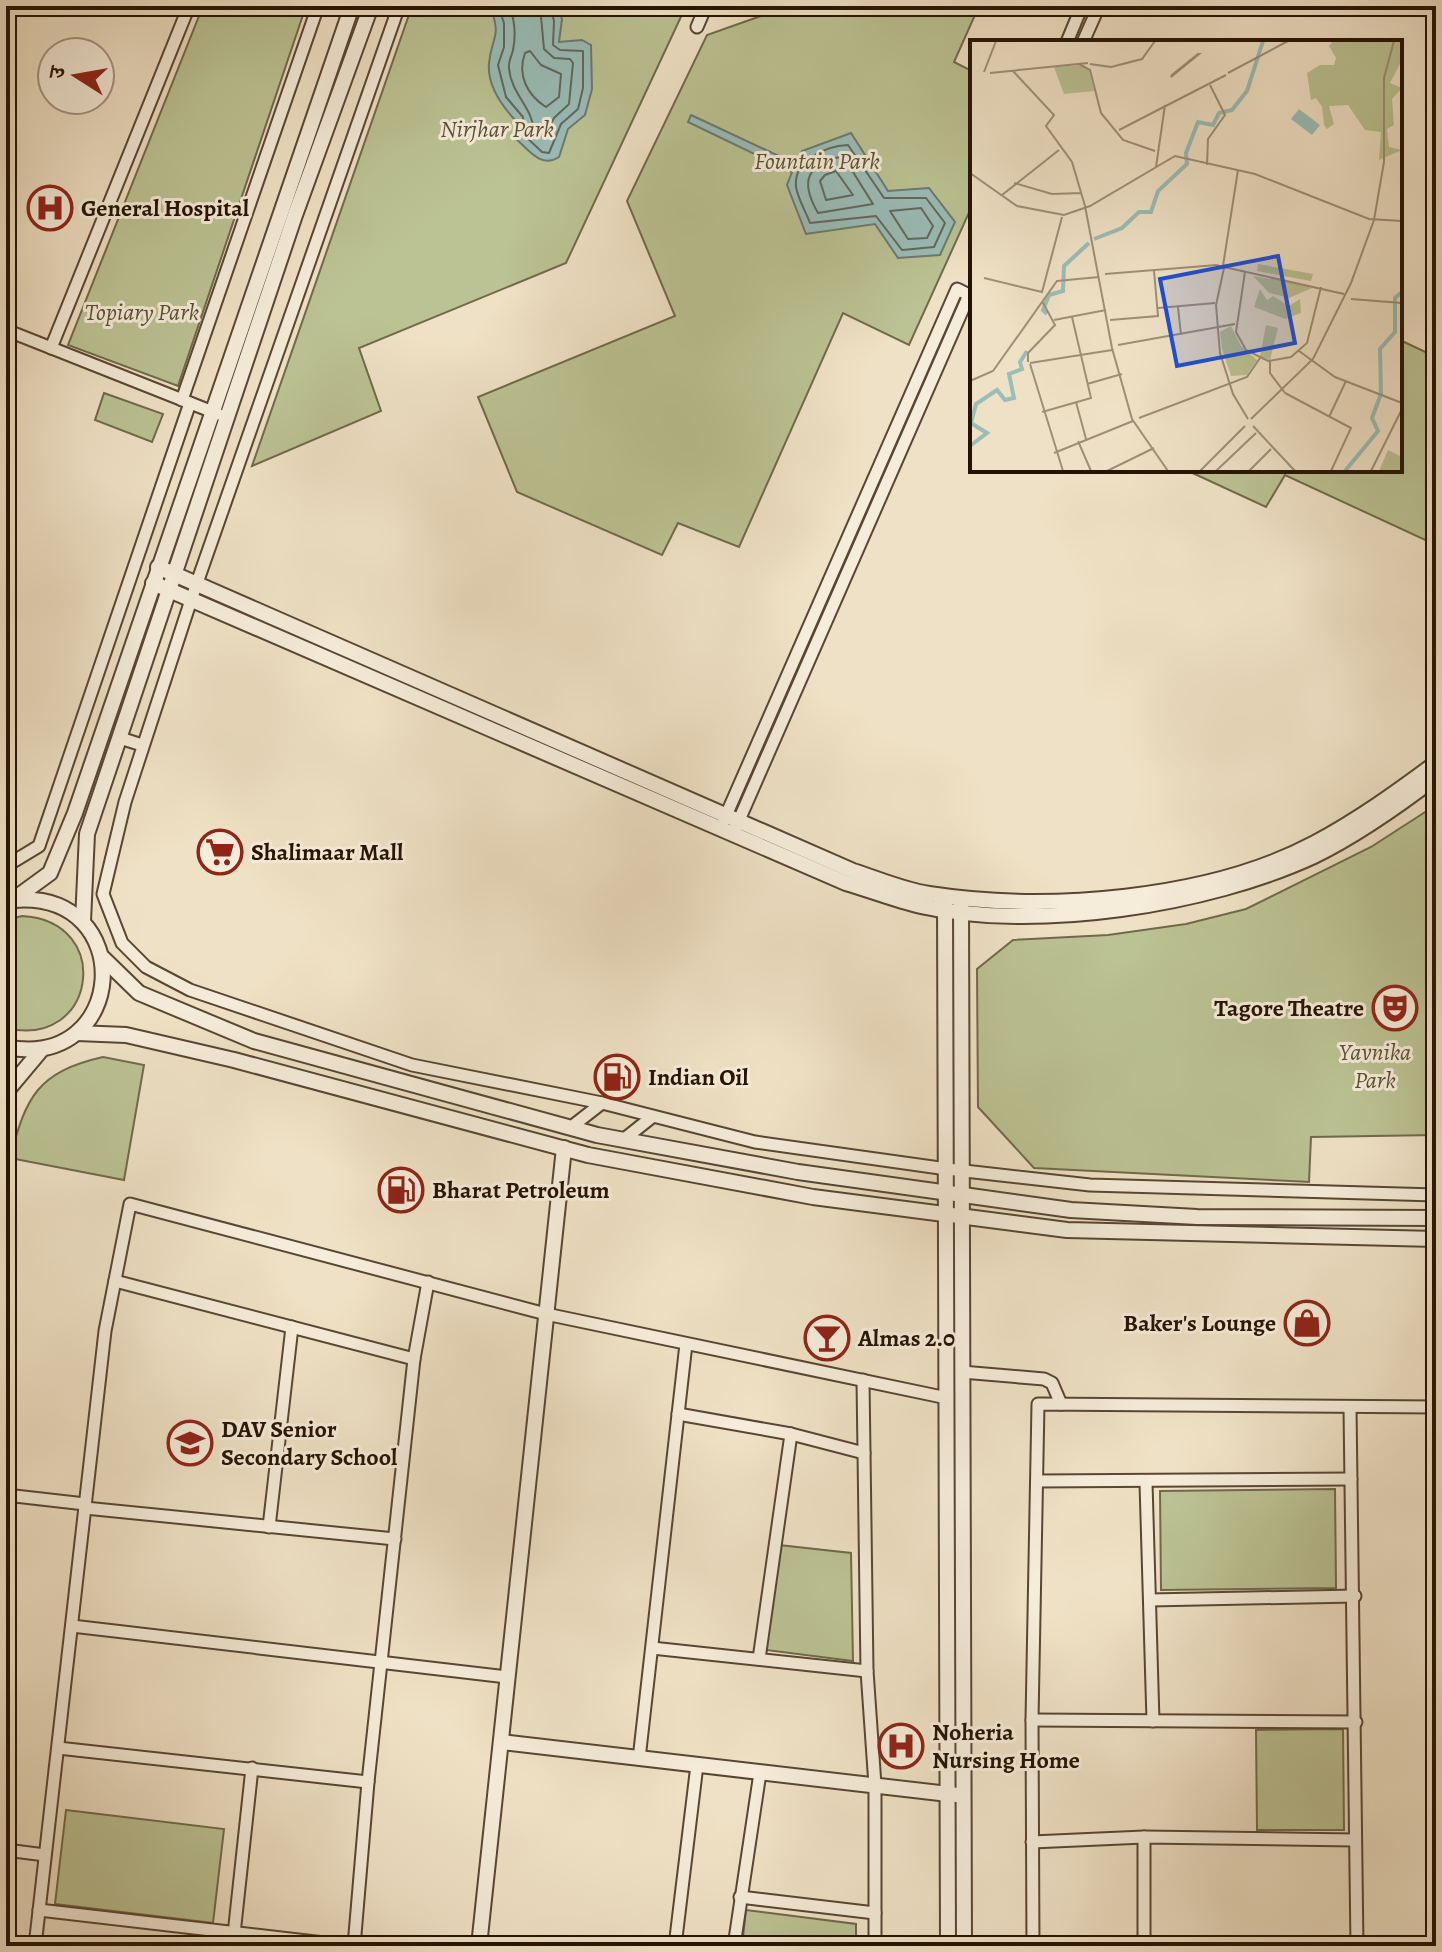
<svg xmlns="http://www.w3.org/2000/svg" width="1442" height="1952" viewBox="0 0 1442 1952" font-family="Alegreya,'Noto Serif Devanagari',serif">
<rect width="100%" height="100%" fill="#efe1c5"/>
<filter id="stains"><feTurbulence type="fractalNoise" baseFrequency=".0025" numOctaves="4"/><feColorMatrix values="0 0 0 0 .2 0 0 0 0 .09 0 0 0 0 .02 0 0 0 .5 -.17"/></filter>
<radialGradient id="worn" r=".72"><stop offset=".6" stop-color="#630" stop-opacity="0"/><stop offset="1" stop-color="#630" stop-opacity=".3"/></radialGradient>
<g fill="#bbc293" stroke="#706a4a" stroke-width="2">
<polygon points="203,6 306,6 178,386 68,345"/>
<polygon points="412,6 686,6 566,263 359,348 381,411 252,466"/>
<polygon points="789,6 979,6 954,62 972,71 972,206 909,345 843,313 739,547 678,523 662,555 517,492 478,397 675,316 627,201 707,35"/>
<polygon points="1400,340 1436,357 1436,545 1285,475 1266,507 1186,470 1400,470"/>
<polygon points="104,393 163,414 152,442 95,420"/>
<polygon points="1436,805 1436,1135 1311,1137 1309,1182 1034,1168 978,1107 977,969 1013,940 1108,935 1186,924 1246,909 1371,847"/>
<path d="M22 916C115 921 96 1050 6 1028V920Z"/>
<path d="M103 1057 144 1065 124 1180 10 1158C26 1097 37 1072 103 1057Z"/>
<polygon points="1335,1489 1336,1588 1161,1590 1160,1491"/>
<polygon points="779,1545 851,1553 853,1661 766,1650"/>
<polygon points="1343,1729 1344,1830 1257,1830 1256,1730"/>
<polygon points="66,1810 224,1829 213,1923 55,1904"/>
<polygon points="746,1910 856,1924 856,1946 742,1946"/>
</g>
<g fill="#9abdb8" stroke="#6b796f" stroke-width="2">
<path d="M490 6H557L562 19 559 42 582 40 591 45 592 89 585 115 568 129 559 157C541 169 529 150 515 138L516 121C502 106 487 84 489 63 492 35 502 38 490 6Z"/>
<polygon points="691,115 796,164 802,151 851,133 888,191 929,188 955,222 940,255 898,258 875,224 806,234 787,185 792,172 688,122"/>
</g>
<g fill="none" stroke-linecap="round" stroke-linejoin="round">
<g stroke="#60685d" stroke-width="2">
<polyline points="498,6 504,23 504,47 498,65 506,97 523,117 524,135 542,152 549,153 561,124 578,109 583,88 583,51 560,50 553,45 554,21 550,6"/>
<path d="M509 6C515 20 516 35 513 50 512 56 508 61 509 68 511 94 532 106 534 131L543 138 554 118 569 104 573 63 570 59 554 58 544 49 540 6"/>
<path d="M530 51 541 65 561 74 559 97 546 107C527 95 517 75 525 53Z"/>
<path d="M848 145 884 198H926L945 223 934 247 902 250 876 216 810 223C806 212 798 199 796 187 793 160 826 146 848 145Z"/>
<path d="M843 156 873 204 818 213C799 180 807 165 843 156Z"/>
<polygon points="836,171 853,195 826,200 820,181 825,175"/>
<polygon points="921,208 933,226 927,238 908,239 890,211"/>
</g>
<g stroke="#584633" stroke-width="15">
<g id="minor">
<polyline points="399,6 191,600 125,802 103,894 122,943 146,967 190,990 412,1065 602,1103 755,1142 947,1169 1090,1185 1436,1195"/>
<polyline points="697,27 706,6"/>
<polyline points="1067,42 1082,6"/>
<polyline points="1083,42 1099,6"/>
<polyline points="6,330 218,414"/>
<polyline points="51,348 189,6"/>
<polyline points="182,400 318,6"/>
<polyline points="120,738 142,745"/>
<polyline points="724,820 957,289 969,295 736,827"/>
<polyline points="6,866 39,846 190,403"/>
<polyline points="570,1128 602,1103"/>
<polyline points="623,1140 652,1117"/>
<polyline points="115,1281 414,1359"/>
<polyline points="962,1372 1044,1379 1052,1383 1061,1404"/>
<polyline points="863,1380 867,1671 875,1785 875,1946"/>
<polyline points="1350,1407 1357,1946"/>
<polyline points="678,1414 791,1434 864,1453"/>
<polyline points="1038,1481 1351,1479"/>
<polyline points="1146,1483 1153,1721"/>
<polyline points="6,1495 85,1504"/>
<polyline points="85,1508 395,1539"/>
<polyline points="269,1527 292,1327"/>
<polyline points="1150,1600 1355,1596"/>
<polyline points="72,1626 507,1677"/>
<polyline points="652,1648 867,1671"/>
<polyline points="759,1659 791,1434"/>
<polyline points="1032,1720 1356,1722"/>
<polyline points="58,1748 368,1782"/>
<polyline points="639,1759 686,1344"/>
<polyline points="1144,1837 1144,1946"/>
<polyline points="1032,1842 1144,1837 1354,1840"/>
<polyline points="6,1850 45,1855"/>
<polyline points="740,1897 875,1913"/>
<polyline points="39,1910 350,1946"/>
<polyline points="234,1934 252,1768"/>
<polyline points="35,1946 105,1331 130,1204 546,1314 947,1398"/>
<polyline points="354,1946 368,1782 414,1359 428,1282"/>
<polyline points="675,1946 697,1765"/>
<polyline points="734,1946 760,1773"/>
<polyline points="1033,1946 1032,1720 1038,1404 1436,1407"/>
</g>
</g>
<g stroke="#584633" stroke-width="18">
<g id="tertiary">
<path d="M158 567 853 871C878 879 903 890 929 894 1046 912 1208 900 1315 843 1358 820 1397 792 1436 763"/>
<path d="M153 583 846 883C870 890 896 900 921 906 1036 932 1208 905 1314 856 1357 835 1398 806 1436 777"/>
<polyline points="13,900 50,873 75,813 352,6"/>
<polyline points="945,900 948,1946"/>
<polyline points="961,902 964,1946"/>
<polyline points="83,921 87,834 295,215 371,6"/>
<polyline points="103,958 139,993 254,1041 597,1135 798,1172 1071,1210 1197,1217 1436,1218"/>
<polyline points="77,1033 126,1035 234,1060 588,1155 813,1197 1067,1230 1436,1239"/>
<path d="M6 1047C128 1072 139 890 14 900"/>
<polyline points="6,1092 42,1049"/>
<polyline points="501,1742 957,1795"/>
<polyline points="479,1946 564,1148"/>
</g>
</g>
<use href="#minor" stroke="#f5ecd9" stroke-width="11"/>
<use href="#tertiary" stroke="#f5ecd9" stroke-width="14"/>
</g>
<defs>
<g id="hospital-ring" transform="scale(2.3)"><circle r="9.5" fill="#f5ecd9" stroke="#8f2418" stroke-width="1.5"/><path d="M-5-5h3v3.5h4V-5h3V5h-3V1.5h-4V5h-3Z" fill="#8f2418"/></g>
<g id="supermarket-ring" transform="scale(2.3)"><circle r="9.5" fill="#f5ecd9" stroke="#8f2418" stroke-width="1.5"/><path d="M-6-5.5h2.5l.6 2H6L4.5 2H-2.5L-4.4-4H-6ZM-1.5 3.2a1.3 1.3 0 1 0 .1 0ZM3 3.2a1.3 1.3 0 1 0 .1 0Z" fill="#8f2418"/></g>
<g id="theatre-ring" transform="scale(2.3)"><circle r="9.5" fill="#f5ecd9" stroke="#8f2418" stroke-width="1.5"/><path d="M-5-5.5Q0-4 5-5.5V0Q5 5 0 6Q-5 5-5 0ZM-3.3-2.5H-1v1.5H-3.3ZM1-2.5H3.3v1.5H1ZM-2.8 1Q0 5.5 2.8 1Z" fill="#8f2418"/></g>
<g id="fuel-ring" transform="scale(2.3)"><circle r="9.5" fill="#f5ecd9" stroke="#8f2418" stroke-width="1.5"/><path d="M-5.5-6h7V0h2V4h1.3V-2.5L3-4.5l.8-.8L6-3V5H2.5V1h-1V6h-7ZM-4.2-4.7v3.2H.2V-4.7Z" fill="#8f2418"/></g>
<g id="shop-ring" transform="scale(2.3)"><circle r="9.5" fill="#f5ecd9" stroke="#8f2418" stroke-width="1.5"/><path d="M-5-2.5h2.3a2.7 3.5 0 0 1 5.4 0H5L5.5 6h-11ZM-1.5-2.5h3a1.5 2.3 0 0 0-3 0Z" fill="#8f2418"/></g>
<g id="bar-ring" transform="scale(2.3)"><circle r="9.5" fill="#f5ecd9" stroke="#8f2418" stroke-width="1.5"/><path d="M-6-5H6L.8 .8V4.5H3.5V6h-7V4.5H-.8V.8Z" fill="#8f2418"/></g>
<g id="school-ring" transform="scale(2.3)"><circle r="9.5" fill="#f5ecd9" stroke="#8f2418" stroke-width="1.5"/><path d="M0-5L7-2L0 1L-7-2ZM-4 1L0 2.5L4 1V4Q0 6-4 4Z" fill="#8f2418"/></g>
</defs>
<g fill-rule="evenodd">
<use href="#hospital-ring" x="50" y="208"/>
<use href="#supermarket-ring" x="220" y="852"/>
<use href="#theatre-ring" x="1395" y="1008"/>
<use href="#fuel-ring" x="617" y="1077"/>
<use href="#fuel-ring" x="401" y="1190"/>
<use href="#shop-ring" x="1307" y="1323"/>
<use href="#bar-ring" x="827" y="1338"/>
<use href="#school-ring" x="190" y="1443"/>
<use href="#hospital-ring" x="901" y="1746"/>
</g>
<g text-anchor="middle" dominant-baseline="central" stroke-width="6" stroke-linejoin="round" paint-order="stroke">
<g font-size="24" font-style="italic" fill="#5a5035" stroke="#f5ecd9">
<text x="497" y="129">Nirjhar Park</text>
<text x="817" y="161">Fountain Park</text>
<text x="142" y="312">Topiary Park</text>
<text x="1375" y="1052">Yavnika<tspan x="1375" dy="28">Park</tspan></text>
</g>
<g font-size="24" font-weight="bold" fill="#251302" stroke="#f5ecd9" text-anchor="start">
<text x="81" y="208">General Hospital</text>
<text x="251" y="852">Shalimaar Mall</text>
<text x="1364" y="1008" text-anchor="end">Tagore Theatre</text>
<text x="648" y="1077">Indian Oil</text>
<text x="432" y="1190">Bharat Petroleum</text>
<text x="1276" y="1323" text-anchor="end">Baker's Lounge</text>
<text x="858" y="1338">Almas 2.0</text>
<text x="221" y="1429">DAV Senior<tspan x="221" dy="28">Secondary School</tspan></text>
<text x="932" y="1732">Noheria<tspan x="932" dy="28">Nursing Home</tspan></text>
</g>
</g>
<g transform="translate(970 40)">
<rect width="432" height="432" fill="#efe1c5"/>
<path d="M363 1H432V20L420 43 432 48 422 59 424 85 417 89 419 107 432 110 409 120 411 92 395 90 378 65 359 66 364 84 357 89 354 85 352 67 346 58 341 60 337 33 350 25H364L366 18 359 6ZM111 25 119 30 124 51 94 54 84 27ZM288 224 343 234 341 241 287 231ZM283 236 319 242 342 248 319 258 299 253ZM290 249 297 260 303 256 319 266 330 259 331 273 315 279 284 267ZM296 285 308 288 300 320 290 317ZM261 286 271 306 287 320 277 335 261 336 252 309 250 292ZM418 410 432 417V431H409Z" fill="#bbc293"/>
<path d="M329 69 350 85 342 95 321 79Z" fill="#9abdb8"/>
<path fill="none" stroke="#9abdb8" stroke-width="4" d="M124 199 152 188 169 172H181L188 151 217 124 216 113 228 82 243 85 249 73 262 70 277 51 293 1M77 274 73 270 79 255 93 251 94 226 119 203M0 406 17 393 1 383 6 364 27 350 35 360 44 358 39 334 52 329 50 322 57 311M375 431 408 391 402 378 411 354 410 309 425 292V258L432 252"/>
<path fill="none" stroke="#9e8f77" stroke-width="2" d="M228 14H229L201 37 202 35ZM109 24 120 30 131 73 153 100 185 111M120 24 141 27 172 19 185 1M43 31 84 75 76 86 102 122 115 166 142 308 162 379 198 431M14 32 26 1M20 33 118 23M258 33 318 1M149 90 256 35M237 125 238 99 255 75 240 45M186 127 195 65M0 133 47 166 94 175 120 166 205 116 285 134 399 179 432 181M44 143 82 154 111 153M32 155 89 110M247 225 254 228 246 265 250 313 263 354 278 379M253 226 268 130M254 227 374 254M275 232 266 292 276 310 298 321 321 317 337 303 351 247M135 234 247 225M14 238 72 252 92 177M381 259 432 263M208 267 211 295M188 268 245 263M84 280 136 270M140 280 188 276 184 231M148 305 265 284M329 311 365 337 432 363M300 321V333L315 353M58 322V313L85 285 72 261M60 323 142 310M60 324 93 431M0 341 23 331 87 241 129 237M117 344 152 334M315 353 381 388 361 431M106 362 116 399M72 372 121 358 102 277M359 377 376 341M169 378 277 337 290 318M281 379 343 319 381 243 404 180 414 122V38L424 1M283 386 325 431M108 401 121 431M84 413 163 381M137 431 184 408M230 431 275 386M246 431 286 393M279 431 301 409M401 431 432 369"/>
<path fill="#1d4ed8" fill-opacity="0.15" stroke="#1d4ed8" stroke-width="4" d="M308 216 325 303 207 326 190 239Z"/>
<rect width="432" height="432" fill="none" stroke="#251302" stroke-width="4"/>
</g>
<rect width="1442" height="1952" fill="none" stroke="#efe1c5" stroke-width="32"/>
<rect x="8" y="8" width="1426" height="1936" fill="none" stroke="#251302" stroke-width="4"/>
<rect x="16" y="16" width="1410" height="1920" fill="none" stroke="#251302" stroke-width="2"/>
<g transform="translate(76 76) rotate(281)"><circle r="38" fill="#f5ecd9" stroke="#a29583" stroke-width="2"/>
<path d="M0-6L14 30L0 20L-14 30Z" fill="#8f2418"/>
<text y="-12" font-size="22" font-weight="bold" text-anchor="middle" fill="#251302">उ</text>
</g>
<rect width="100%" height="100%" filter="url(#stains)"/>
<rect width="100%" height="100%" fill="url(#worn)"/>
</svg>
